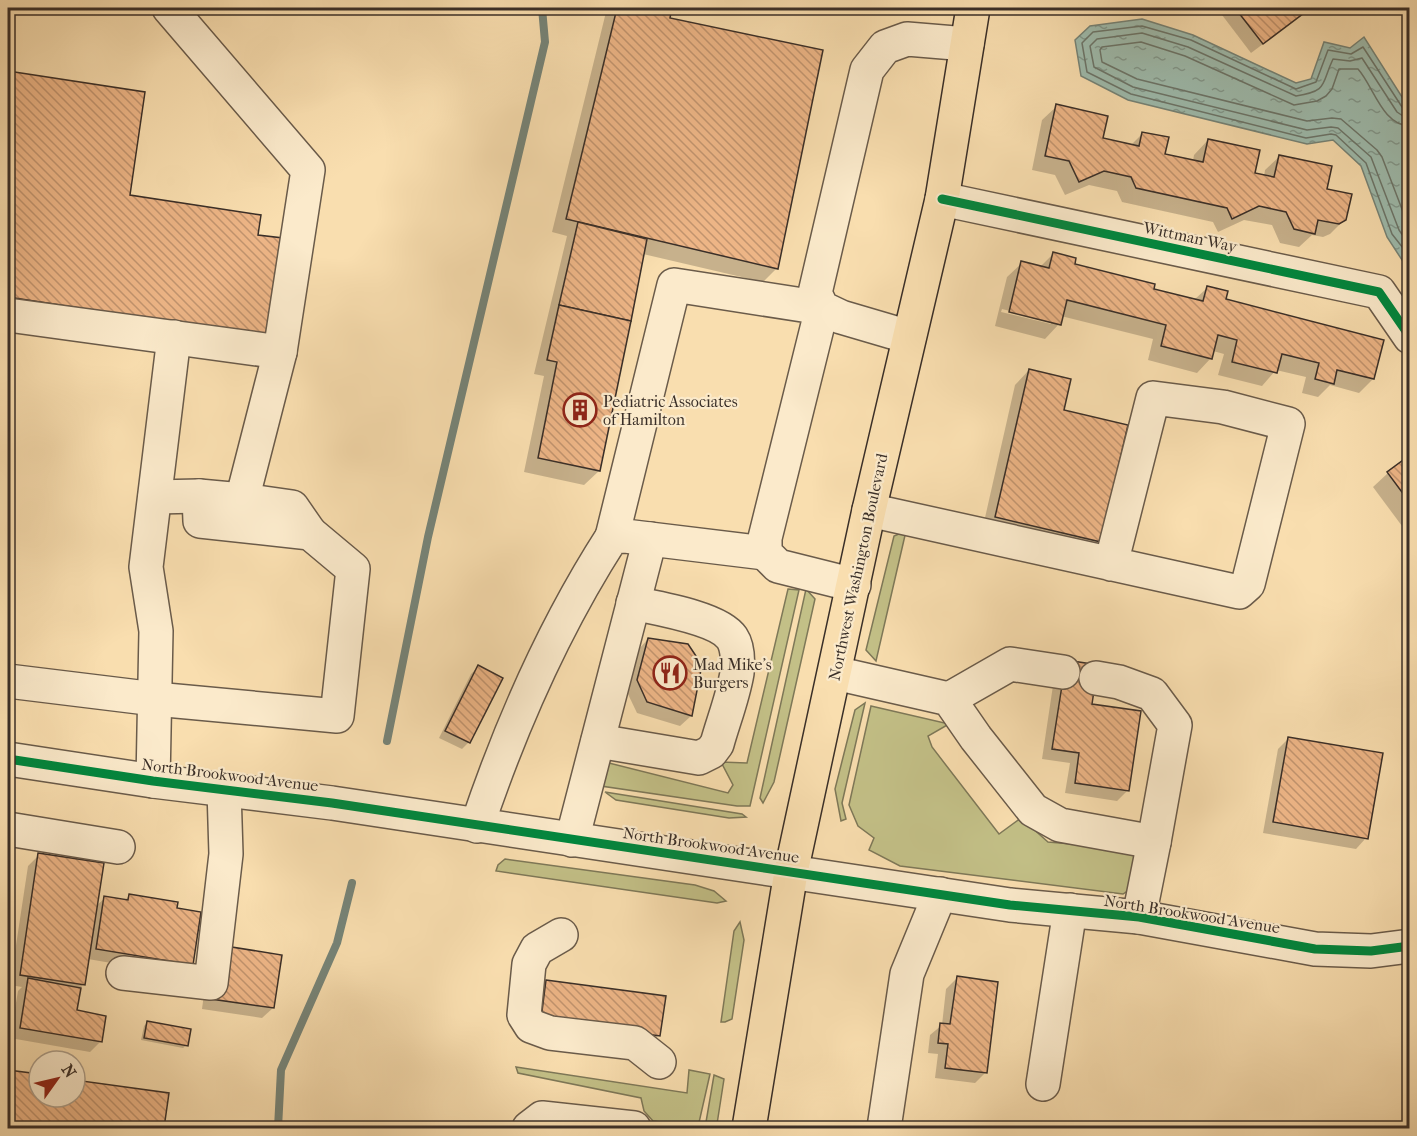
<svg xmlns="http://www.w3.org/2000/svg" width="1417" height="1136" viewBox="0 0 1417 1136" font-family="'IM FELL French Canon',serif">
<defs>
<pattern id="water-ripples" width="26" height="14" patternUnits="userSpaceOnUse" patternTransform="scale(1.5)"><rect width="26" height="14" fill="#9ebcae"/><path d="M2 4q2-2 4 0t4 0M15 11q2-2 4 0t4 0" fill="none" stroke="#82998e"/></pattern>
<pattern id="building-back-hatch" width="6" height="6" patternUnits="userSpaceOnUse" patternTransform="scale(1.5)"><rect width="6" height="6" fill="#edb586"/><path d="M-1 5l2 2M0 0l6 6M5-1l2 2" fill="none" stroke="#c1946e"/></pattern>
</defs>
<rect width="100%" height="100%" fill="#f9deaf"/>
<filter id="stains"><feTurbulence type="fractalNoise" baseFrequency=".00333" numOctaves="4"/><feColorMatrix values="0 0 0 0 .2 0 0 0 0 .09 0 0 0 0 .02 0 0 0 .5 -.17"/></filter>
<radialGradient id="worn" r=".72"><stop offset=".6" stop-color="#630" stop-opacity="0"/><stop offset="1" stop-color="#630" stop-opacity=".3"/></radialGradient>
<g fill="#c3c087" stroke="#7e7858" stroke-width="1.5">
<polygon points="906,531 876,661 866,650 894,536"/>
<polygon points="788,589 799,590 750,806 737,806 601,786 601,761 728,793 733,785 721,762 747,763"/>
<polygon points="806,589 815,599 774,782 763,803 760,798"/>
<polygon points="865,703 842,803 846,819 841,821 835,789 855,710"/>
<polygon points="871,706 949,724 928,736 932,747 999,834 1021,818 1048,842 1132,849 1137,864 1132,888 1123,894 900,866 869,850 874,838 858,826 849,805"/>
<polygon points="605,792 742,814 746,817 729,818 616,800"/>
<polygon points="505,859 695,885 714,891 726,901 717,903 496,871 498,865"/>
<polygon points="740,922 744,940 732,1019 725,1022 721,1022 734,931"/>
<polygon points="516,1067 687,1093 689,1070 710,1074 698,1127 653,1121 644,1111 641,1098 518,1073"/>
<polygon points="714,1075 724,1079 717,1124 705,1128"/>
</g>
<polygon fill="url(#water-ripples)" stroke="#768478" stroke-width="1.5" points="1142,19 1193,35 1296,83 1311,79 1324,42 1350,48 1364,37 1409,108 1409,263 1404,263 1387,237 1361,166 1333,140 1307,144 1128,100 1081,76 1075,40 1090,26"/>
<g fill="#0003" fill-rule="evenodd">
<polygon points="607,8 671,8 668,19 777,268 763,282 643,254 599,471 584,485 524,472 544,376 534,374 567,236 552,232"/>
<polygon points="1223,8 1298,8 1302,13 1291,23 1251,53 1219,11"/>
<polygon points="1306,8 1315,8 1309,12"/>
<polygon points="8,72 143,93 128,197 257,236 267,336 8,313"/>
<polygon points="1057,106 1101,139 1131,145 1143,133 1164,155 1193,161 1194,155 1208,140 1253,174 1264,177 1265,170 1280,156 1325,190 1344,220 1330,234 1323,237 1312,235 1299,247 1280,243 1272,225 1244,220 1218,232 1213,222 1122,202 1117,191 1089,185 1065,195 1055,175 1032,170 1042,120"/>
<path d="M1053 254 1073 265 1152 290 1194 300 1207 288 1224 300 1373 379 1359 393 1330 385 1318 397 1302 393 1306 377 1276 370 1262 386 1218 375 1224 354 1213 351 1211 358 1197 373 1148 360 1153 339 1061 316 1059 324 1045 339 995 326 1007 277 1022 263 1040 267ZM1002 309 1051 321V324L1001 312Z"/>
<polygon points="1029,370 1062,411 1100,541 1086,555 982,531 1015,385"/>
<polygon points="1410,457 1410,521 1402,526 1373,487 1388,473"/>
<polygon points="648,639 700,666 691,716 680,726 637,713 627,692 638,650"/>
<polygon points="478,667 469,742 462,749 439,738 471,674"/>
<polygon points="1055,672 1091,705 1128,790 1117,801 1065,793 1070,763 1042,759"/>
<polygon points="1289,738 1366,838 1356,849 1263,833 1278,749"/>
<polygon points="39,855 95,907 105,898 124,901 129,896 176,909 200,913 181,975 88,959 84,984 79,989 75,1012 100,1042 90,1052 10,1038 18,991 22,987 10,985 28,866"/>
<polygon points="209,957 273,1008 262,1018 202,1009"/>
<polygon points="957,978 985,1073 975,1083 935,1078 938,1054 928,1053 930,1035 942,1025 946,989"/>
<polygon points="547,981 659,1035 648,1046 531,1030 536,992"/>
<polygon points="147,1023 187,1045 183,1048 141,1040 144,1026"/>
<polygon points="8,1071 39,1076 39,1097 75,1097 75,1081 167,1094 162,1128 8,1128"/>
</g>
<g fill="none" stroke-linecap="round" stroke-linejoin="round">
<g stroke="#6c766b" stroke-width="1.5">
<polyline points="1410,110 1402,107 1363,47 1351,54 1328,50 1316,82 1296,89 1191,40 1142,26 1093,32 1082,43 1087,72 1131,94 1306,138 1331,134 1336,135 1366,163 1392,234 1410,257"/>
<path d="M1410 117 1403 116 1397 112 1362 58 1350 61 1333 59C1321 84 1329 91 1296 96L1188 47 1142 33 1097 39 1090 46 1094 67 1133 87 1307 130 1331 127 1338 128 1371 157 1399 230 1410 246"/>
<path d="M1410 126C1382 125 1374 87 1358 69H1339L1332 89 1326 96 1317 101 1294 105 1185 56 1141 42 1102 47 1100 50 1102 62 1137 79 1307 121 1332 118 1341 119 1377 150 1382 157 1410 230"/>
</g>
<g stroke="#768478" stroke-width="8">
<polyline points="387,741 428,537 545,42 542,8"/>
<polyline points="278,1128 281,1070 337,943 352,883"/>
</g>
</g>
<g fill="url(#building-back-hatch)" stroke="#3a2f28" stroke-width="1.5">
<polygon points="617,8 672,8 670,18 823,50 778,269 566,219"/>
<polygon points="1235,8 1300,8 1304,13 1263,44"/>
<polygon points="8,71 145,92 130,195 261,215 258,235 283,238 268,337 8,297"/>
<polygon points="1056,104 1108,116 1103,138 1139,146 1142,132 1169,137 1165,154 1203,162 1208,139 1260,150 1255,173 1274,177 1279,155 1332,166 1327,189 1352,194 1346,220 1339,224 1318,220 1315,234 1294,229 1286,212 1259,206 1232,219 1227,208 1136,188 1131,177 1104,171 1079,182 1069,161 1045,156"/>
<polygon points="578,222 647,239 631,321 559,305"/>
<polygon points="1053,252 1076,258 1075,264 1155,284 1154,289 1203,301 1207,286 1228,291 1226,299 1384,340 1374,379 1337,370 1334,384 1315,379 1319,363 1282,354 1277,373 1232,362 1237,340 1218,335 1212,359 1161,346 1166,325 1067,300 1061,325 1009,312 1021,261 1049,268"/>
<polygon points="559,305 631,321 600,471 538,458 557,362 547,360"/>
<polygon points="1029,369 1071,379 1064,410 1128,425 1101,542 995,517"/>
<polygon points="1410,455 1410,503 1387,472"/>
<polygon points="648,638 688,644 702,665 692,716 647,702 637,680"/>
<polygon points="1066,660 1098,665 1092,704 1141,711 1129,791 1075,783 1079,753 1052,749"/>
<polygon points="478,665 503,678 470,743 445,731"/>
<polygon points="1288,737 1383,753 1368,839 1273,822"/>
<polygon points="38,853 104,863 85,985 20,975"/>
<polygon points="129,894 178,902 177,908 201,912 193,965 96,949 104,896 128,900"/>
<polygon points="219,945 282,955 274,1008 211,999"/>
<polygon points="957,976 998,982 987,1073 945,1068 948,1044 938,1043 940,1023 950,1024"/>
<polygon points="28,978 81,988 77,1010 106,1016 102,1042 20,1028"/>
<polygon points="546,980 666,996 660,1036 541,1019"/>
<polygon points="147,1021 191,1029 188,1046 144,1038"/>
<polygon points="8,1070 39,1074 39,1097 75,1097 75,1080 169,1093 164,1128 25,1128 8,1126"/>
</g>
<g fill="none" stroke-linecap="round" stroke-linejoin="round">
<g stroke="#6a5b4a" stroke-width="36">
<g id="minor">
<polyline points="942,199 1379,292 1410,337"/>
<polyline points="8,315 280,352"/>
<polyline points="909,337 841,317 822,308 815,293 867,70 885,47 907,39 967,44"/>
<polyline points="155,497 199,496 242,500 280,352 308,170 169,8"/>
<polyline points="242,500 292,507 310,533"/>
<polyline points="869,510 1239,592 1248,584 1288,424 1223,407 1153,398 1111,564"/>
<polyline points="612,537 674,285 822,308 765,538 765,553 778,566 854,585"/>
<polyline points="835,673 949,699 976,738 1033,810 1060,825 1154,842"/>
<polyline points="1096,678 1119,682 1152,694 1175,725 1154,842 1139,917"/>
<polyline points="8,681 155,699 337,716 353,569 310,533 200,521 199,496"/>
<polyline points="949,699 1010,664 1063,672"/>
<path d="M598 741 699 758 711 752 717 744C723 722 733 697 737 673 738 663 738 647 732 638 719 618 656 608 633 603"/>
<polyline points="8,759 153,781 332,803 1010,905 1139,917 1315,949 1371,951 1410,946"/>
<polyline points="153,781 156,631 146,567 174,337"/>
<path d="M477 826C511 725 554 627 612 537L625 536 765 553"/>
<polyline points="8,829 118,847"/>
<polyline points="572,840 650,539"/>
<polyline points="561,935 537,949 529,964 524,1015 531,1026 550,1033 635,1043 659,1062"/>
<polyline points="123,973 211,983 226,854 224,790"/>
<polyline points="1043,1084 1070,910"/>
<polyline points="529,1128 542,1118 634,1128"/>
<polyline points="884,1128 907,974 940,894"/>
</g>
</g>
<g stroke="#3a2f28" stroke-width="36">
<polyline id="major" points="749,1128 791,872 869,510 942,199 973,8"/>
</g>
<use href="#minor" stroke="#fbeacb" stroke-width="33"/>
<use href="#major" stroke="#f9deaf" stroke-width="33"/>
<g stroke="#fbeacb" stroke-width="13">
<g id="cycleway">
<polyline points="942,199 1379,292 1410,337"/>
<polyline points="8,759 153,781 332,803 1010,905 1139,917 1315,949 1371,951 1410,946"/>
</g>
</g>
<use href="#cycleway" stroke="#00873e" stroke-width="9"/>
</g>
<defs>
<g id="building-ring" transform="scale(1.725)"><circle r="9.5" fill="#fbeacb" stroke="#8f2418" stroke-width="1.5"/><path d="M-4-6H4V6H1V3H-1V6H-4ZM-2.5-4.3h1.7v1.8h-1.7ZM.8-4.3h1.7v1.8H.8ZM-2.5-1h1.7V.8h-1.7ZM.8-1h1.7V.8H.8Z" fill="#8f2418"/></g>
<g id="restaurant-ring" transform="scale(1.725)"><circle r="9.5" fill="#fbeacb" stroke="#8f2418" stroke-width="1.5"/><path d="M-5-6h1v4h1v-4h1v4h1v-4h1v5L-1.5 .5V6h-2V.5L-5-1ZM5-6V6H3V1.5H1.5Q1.5-4 5-6Z" fill="#8f2418"/></g>
</defs>
<g fill-rule="evenodd">
<use href="#building-ring" x="580" y="410"/>
<use href="#restaurant-ring" x="670" y="673"/>
</g>
<g text-anchor="middle" dominant-baseline="central" stroke-width="4.5" stroke-linejoin="round" paint-order="stroke">
<g font-size="16" fill="#3a2f28" stroke="#fbeacb">
<text transform="translate(1190 237) rotate(12)">Wittman Way</text>
<text transform="translate(858 567) rotate(-78)">Northwest Washington Boulevard</text>
<text transform="translate(230 775) rotate(7)">North Brookwood Avenue</text>
<text transform="translate(711 845) rotate(8)">North Brookwood Avenue</text>
<text transform="translate(1192 914) rotate(9)">North Brookwood Avenue</text>
</g>
<g font-size="16" fill="#3a2f28" stroke="#fbeacb" text-anchor="start">
<text x="603" y="401">Pediatric Associates<tspan x="603" dy="18">of Hamilton</tspan></text>
<text x="693" y="664">Mad Mike's<tspan x="693" dy="18">Burgers</tspan></text>
</g>
</g>
<rect width="1417" height="1136" fill="none" stroke="#f9deaf" stroke-width="30"/>
<rect x="9" y="9" width="1399" height="1118" fill="none" stroke="#3a2f28" stroke-width="3"/>
<rect x="15" y="15" width="1387" height="1106" fill="none" stroke="#3a2f28" stroke-width="1.5"/>
<g transform="translate(57 1079) rotate(56)"><circle r="28" fill="#fbeacb" stroke="#ae9f8a" stroke-width="1.5"/>
<path d="M0-4.5L10 22L0 15L-10 22Z" fill="#8f2418"/>
<text y="-9" font-size="16" font-weight="bold" text-anchor="middle" fill="#3a2f28">N</text>
</g>
<rect width="100%" height="100%" filter="url(#stains)"/>
<rect width="100%" height="100%" fill="url(#worn)"/>
</svg>
